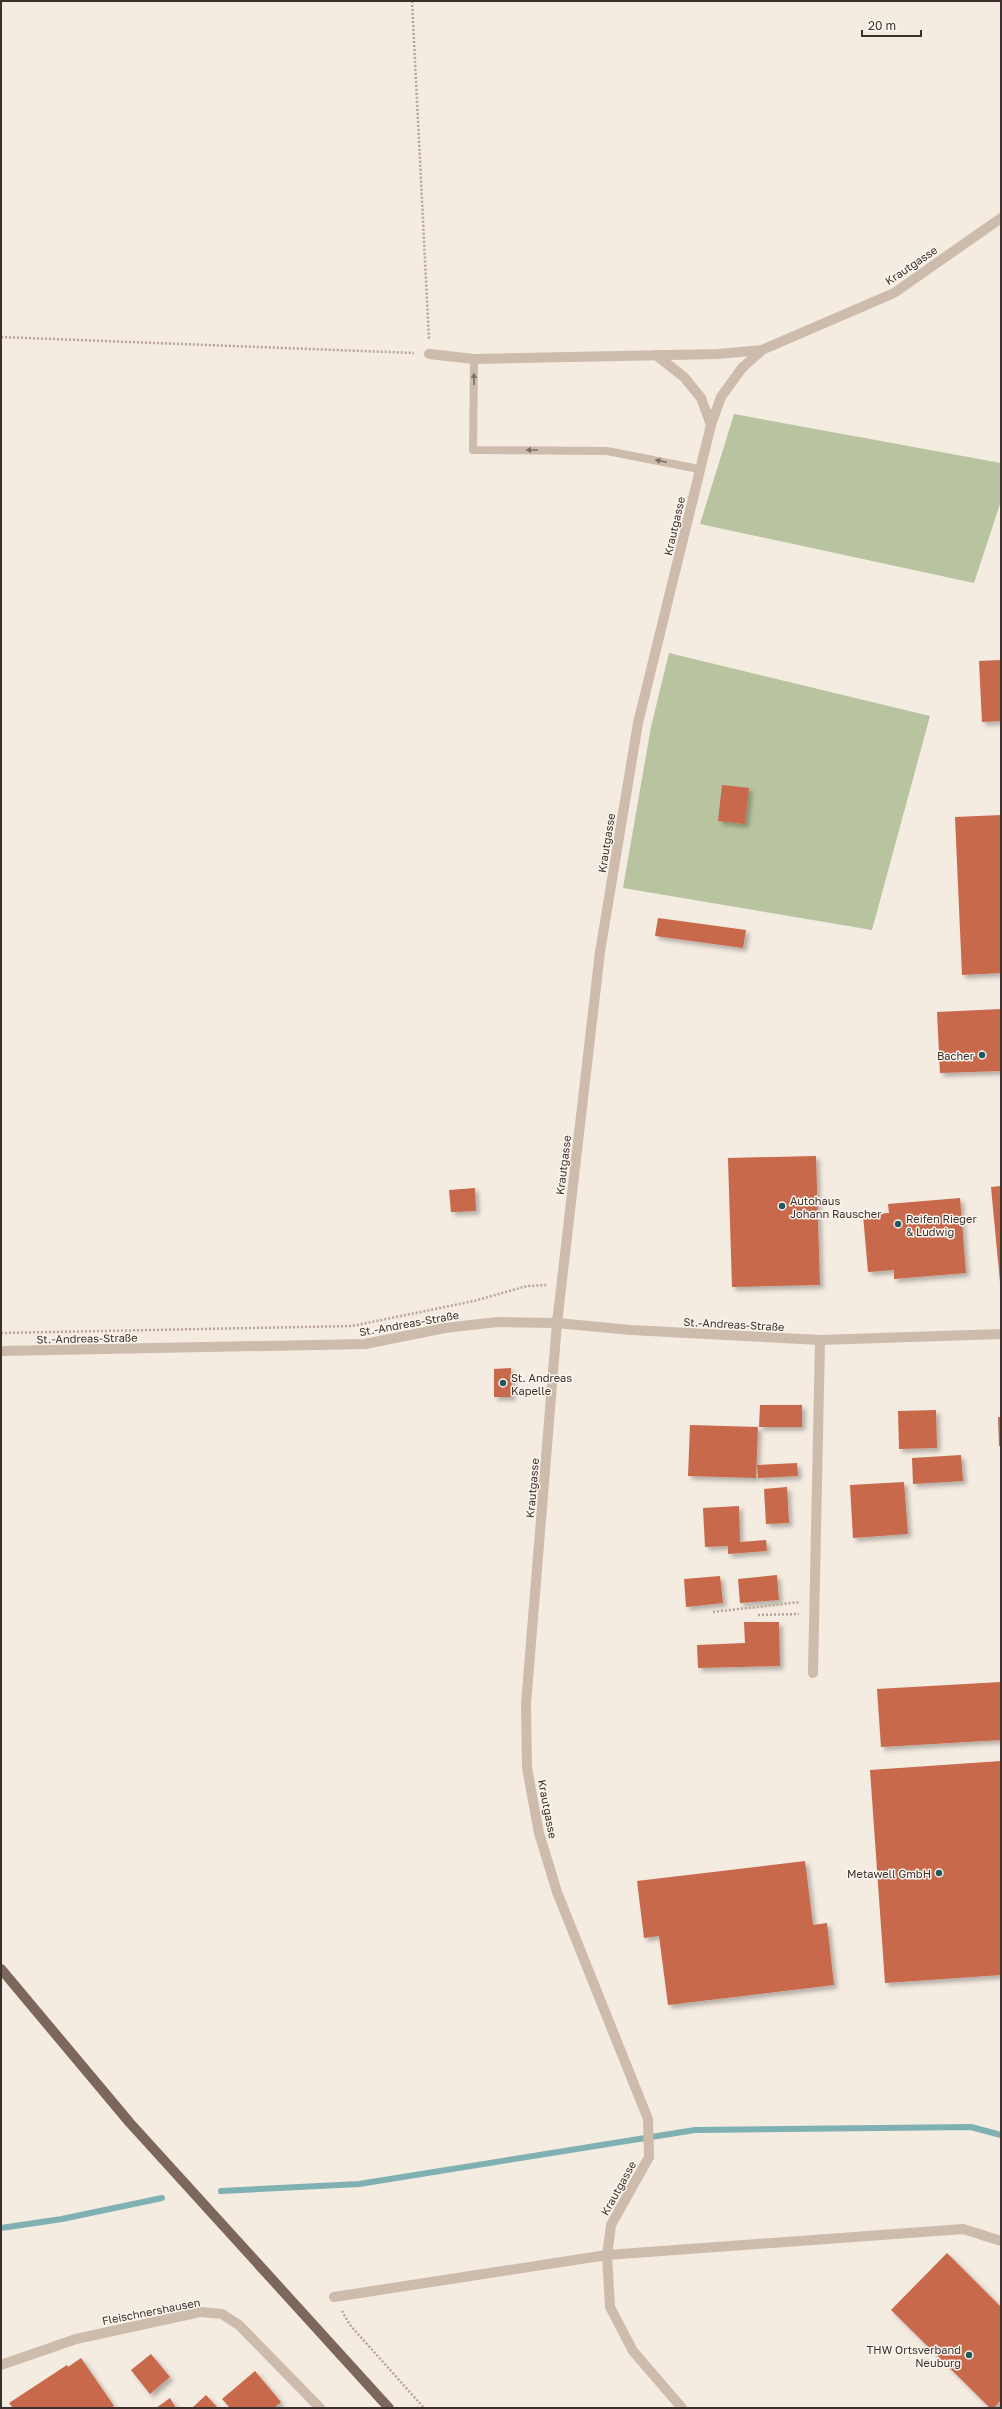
<svg xmlns="http://www.w3.org/2000/svg" width="1002" height="2409" viewBox="0 0 1002 2409" font-family="'Golos Text',sans-serif">
<defs>
<filter id="shadow"><feDropShadow dx="3.5" dy="3.5" stdDeviation="2" flood-color="#0004"/></filter>
</defs>
<rect width="100%" height="100%" fill="#f4ebe1"/>
<g fill="#b8c4a0">
<polygon points="734,414 1001,463 1001,501 974,583 700,524"/>
<polygon points="669,653 930,716 872,930 623,888 651,727"/>
</g>
<g fill="none" stroke-linecap="round" stroke-linejoin="round">
<g stroke="#7fb0b2" stroke-width="6">
<polyline points="221,2191 359,2184 695,2130 971,2127 1001,2135"/>
<polyline points="1,2228 62,2219 162,2198"/>
</g>
</g>
<g fill="#c8694b" filter="url(#shadow)">
<polygon points="1001,660 1001,721 982,722 979,661"/>
<polygon points="722,785 749,788 745,824 718,821"/>
<polygon points="1001,815 1001,973 962,975 955,817"/>
<polygon points="658,918 746,930 743,948 655,936"/>
<polygon points="1001,1009 1001,1071 940,1073 937,1012"/>
<polygon points="816,1156 820,1285 732,1287 728,1158"/>
<polygon points="1001,1186 1001,1282 1000,1282 991,1187"/>
<polygon points="475,1188 476,1211 451,1212 449,1190"/>
<polygon points="960,1198 966,1273 894,1279 894,1270 868,1272 863,1215 889,1213 888,1204"/>
<polygon points="511,1368 512,1397 494,1397 494,1369"/>
<polygon points="760,1405 802,1405 802,1427 759,1427"/>
<polygon points="936,1410 937,1448 899,1449 898,1411"/>
<polygon points="998,1417 1001,1417 1001,1446 999,1446"/>
<polygon points="690,1425 758,1427 756,1478 688,1476"/>
<polygon points="961,1455 963,1481 913,1484 912,1458"/>
<polygon points="797,1463 798,1476 758,1478 757,1465"/>
<polygon points="904,1482 908,1534 853,1538 850,1485"/>
<polygon points="787,1487 789,1523 766,1524 764,1489"/>
<polygon points="739,1506 740,1542 766,1540 767,1551 728,1554 728,1546 705,1547 703,1508"/>
<polygon points="777,1575 779,1600 740,1603 738,1579"/>
<polygon points="720,1576 723,1603 686,1607 684,1579"/>
<polygon points="744,1622 779,1622 780,1666 698,1668 697,1645 745,1643"/>
<polygon points="1001,1682 1001,1740 881,1747 877,1689"/>
<polygon points="1001,1761 1001,1975 885,1983 870,1770"/>
<polygon points="805,1861 813,1925 827,1923 834,1985 668,2005 659,1936 644,1938 637,1881"/>
<polygon points="947,2253 1001,2307 1001,2400 994,2408 990,2408 891,2310"/>
<polygon points="151,2354 170,2377 150,2394 131,2370"/>
<polygon points="81,2358 114,2406 111,2408 13,2408 9,2403 67,2365 68,2367"/>
<polygon points="255,2371 281,2402 274,2408 230,2408 222,2399"/>
<polygon points="206,2395 218,2408 192,2408"/>
<polygon points="170,2398 176,2408 156,2408"/>
</g>
<g fill="none" stroke-linecap="round" stroke-linejoin="round">
<g stroke="#b9a596" stroke-width="2.5" stroke-dasharray="2 2" stroke-linecap="butt">
<polyline points="412,1 429,340"/>
<polyline points="1,337 414,353"/>
<polyline points="1,1333 352,1326 474,1301 527,1286 547,1285"/>
<polyline points="713,1612 800,1602"/>
<polyline points="758,1615 799,1614"/>
<polyline points="342,2311 350,2325 424,2408"/>
</g>
<polyline stroke="#cdbbac" stroke-width="8" points="474,359 473,450 607,451 699,469"/>
<g stroke="#cdbbac" stroke-width="10">
<polyline points="429,354 474,359 718,354 762,350"/>
<polyline points="656,355 684,377 701,398 711,425"/>
<polyline points="1,1351 365,1344 445,1328 497,1322 557,1323 631,1330 820,1340 1001,1334"/>
<polyline points="813,1673 820,1340"/>
<polyline points="334,2297 607,2255 963,2229 1001,2241"/>
<polyline points="1,2365 76,2339 200,2312 222,2314 239,2325 320,2408"/>
<polyline points="682,2408 633,2351 610,2307 607,2255 611,2225 649,2157 648,2119 557,1892 539,1833 527,1768 526,1704 557,1323 600,952 638,723 711,425 721,397 742,368 762,350 894,293 1001,218"/>
</g>
<polyline stroke="#7d675c" stroke-width="10" points="1,1969 130,2123 389,2408"/>
</g>
<defs><path id="oneway-solid" d="M-6-.8H1V-3.2L6.5 0L1 3.2V.8H-6Z"/></defs>
<g fill="#7d6f65">
<use href="#oneway-solid" transform="translate(474 379) rotate(-90)"/>
<use href="#oneway-solid" transform="translate(532 450) rotate(-180)"/>
<use href="#oneway-solid" transform="translate(661 461) rotate(-168)"/>
</g>
<g fill="#1f5a5e" stroke="#fbf5ee" stroke-width="1.5">
<circle cx="982" cy="1055" r="4"/>
<circle cx="782" cy="1206" r="4"/>
<circle cx="898" cy="1224" r="4"/>
<circle cx="503" cy="1383" r="4"/>
<circle cx="939" cy="1873" r="4"/>
<circle cx="969" cy="2355" r="4"/>
</g>
<g text-anchor="middle" dominant-baseline="central" stroke-width="3" stroke-linejoin="round" paint-order="stroke">
<g font-size="11" fill="#3b302b" stroke="#fbf5ee">
<text transform="translate(911 265) rotate(-34)">Krautgasse</text>
<text transform="translate(674 526) rotate(-77)">Krautgasse</text>
<text transform="translate(606 843) rotate(-81)">Krautgasse</text>
<text transform="translate(563 1165) rotate(-83)">Krautgasse</text>
<text transform="translate(409 1323) rotate(-10)">St.-Andreas-Straße</text>
<text transform="translate(734 1324) rotate(3)">St.-Andreas-Straße</text>
<text transform="translate(87 1338) rotate(-1)">St.-Andreas-Straße</text>
<text transform="translate(532 1488) rotate(-85)">Krautgasse</text>
<text transform="translate(548 1809) rotate(79)">Krautgasse</text>
<text transform="translate(618 2188) rotate(-61)">Krautgasse</text>
<text transform="translate(151 2311) rotate(-11)">Fleischnershausen</text>
</g>
<g font-size="11" fill="#3b302b" stroke="#fbf5ee" text-anchor="end">
<text x="974" y="1055">Bacher</text>
<text x="790" y="1200" text-anchor="start">Autohaus<tspan x="790" dy="13">Johann Rauscher</tspan></text>
<text x="906" y="1218" text-anchor="start">Reifen Rieger<tspan x="906" dy="13">&amp; Ludwig</tspan></text>
<text x="511" y="1377" text-anchor="start">St. Andreas<tspan x="511" dy="13">Kapelle</tspan></text>
<text x="931" y="1873">Metawell GmbH</text>
<text x="961" y="2349">THW Ortsverband<tspan x="961" dy="13">Neuburg</tspan></text>
</g>
</g>
<rect width="1002" height="2409" fill="none" stroke="#3b302b" stroke-width="4"/>
<path d="M862 30v6h59v-6" fill="none" stroke="#3b302b" stroke-width="2"/>
<text x="868" y="30" font-size="12" fill="#3b302b" stroke="#fbf5ee" stroke-width="3" paint-order="stroke">20 m</text>
</svg>
